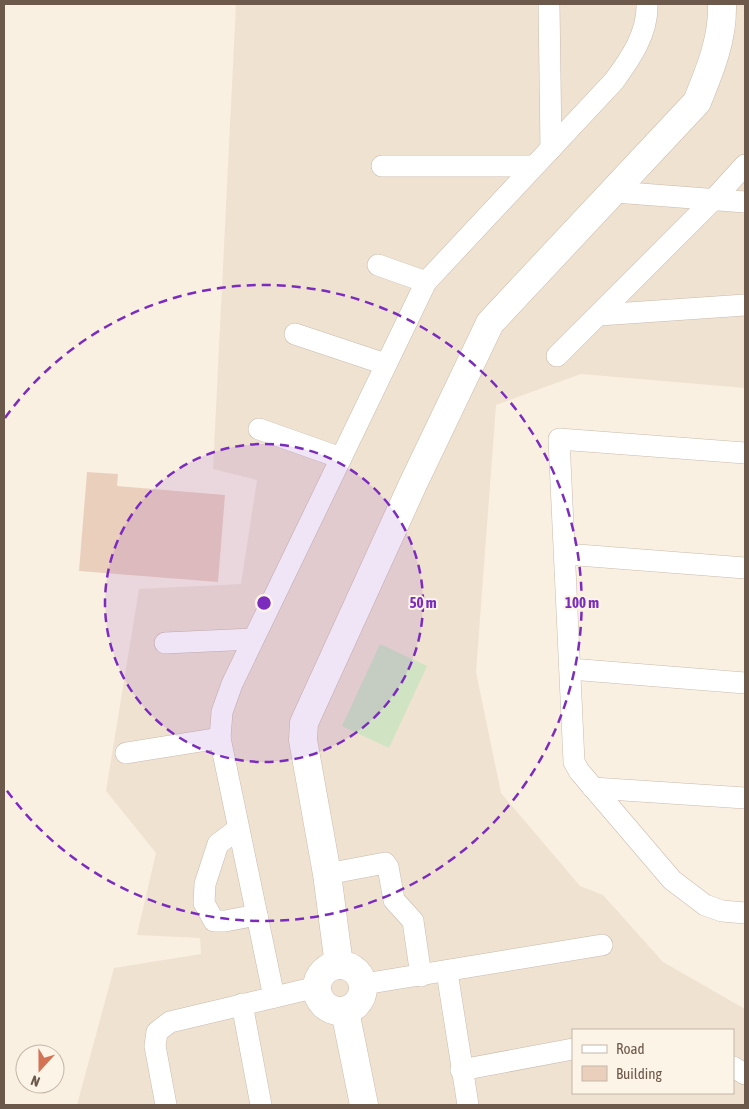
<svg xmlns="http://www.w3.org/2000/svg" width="749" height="1109" viewBox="0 0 749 1109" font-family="'Asap Condensed',sans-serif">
<rect width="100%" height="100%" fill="#f9f0e2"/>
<path fill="#efe2d1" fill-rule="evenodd" d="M236 4H745V388L581 374 496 405 476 672 501 793 580 886 603 895 663 962 745 1009V1105H77L114 968 201 954 200 938 137 935 156 853 106 791 139 589 241 584 257 480 213 469ZM573 1030H733V1093H573Z"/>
<polygon fill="#d0e4c3" points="380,644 427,666 389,748 342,726"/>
<polygon fill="#ebcfbd" points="87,472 118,474 117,486 225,495 218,582 79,571"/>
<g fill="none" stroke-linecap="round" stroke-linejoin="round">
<g stroke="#cabaad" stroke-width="22">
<g id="street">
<polyline points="549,4 551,149"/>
<polyline points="382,166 534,166"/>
<polyline points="615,192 745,202"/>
<polyline points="378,265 426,282"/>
<polyline points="599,315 745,305"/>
<polyline points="295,334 385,364"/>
<polyline points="557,356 713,200 745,165"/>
<polyline points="259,429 341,458"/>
<polyline points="745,453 559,439 574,762 579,771 672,880 705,905 722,911 745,913"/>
<polyline points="565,554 745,568"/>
<polyline points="165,643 253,639"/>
<polyline points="570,669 745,683"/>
<polyline points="126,753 220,738"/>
<polyline points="593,788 745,798"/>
<polyline points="238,829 218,844 205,884 204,903 214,921 225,921 257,915"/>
<polyline points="327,874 385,863 388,867 394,900 413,921 421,976"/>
<polyline points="447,972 468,1105"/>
<polyline points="364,984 602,945"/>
<path d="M274 997 220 738 222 712 232 684 426 282 614 81C631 58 648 33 647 4"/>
<polyline points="242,1004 261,1105"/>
<polyline points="733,1067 745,1074"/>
<polyline points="461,1070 573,1049"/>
<polyline points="166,1105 155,1046 157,1032 170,1022 317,987"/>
</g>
</g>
<g stroke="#cdbaab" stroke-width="29">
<g id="secondary">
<circle cx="340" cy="988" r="23"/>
<path d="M339 965 327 874 303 740 304 723 413 484 490 323 697 102C710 70 723 39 722 4"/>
<polyline points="345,1011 364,1105"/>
</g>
</g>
<use href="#street" stroke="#fff" stroke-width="21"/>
<use href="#secondary" stroke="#fff" stroke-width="28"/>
</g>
<circle cx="264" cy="603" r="159" fill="#7b2cbf" fill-opacity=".12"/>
<g fill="none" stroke="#7b2cbf" stroke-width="2.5" stroke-dasharray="9 6">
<circle cx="264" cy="603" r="159"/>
<path d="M5 418A318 318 0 1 1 5 788"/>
</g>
<circle cx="264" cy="603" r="8" fill="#7b2cbf" stroke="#fcf4e7" stroke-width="2.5"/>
<g font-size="15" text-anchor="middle" font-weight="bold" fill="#7b2cbf" stroke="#fcf4e7" stroke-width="4" stroke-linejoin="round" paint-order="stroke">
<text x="423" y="608">50 m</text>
<text x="582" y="608">100 m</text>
</g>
<rect width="749" height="1109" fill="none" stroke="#6d584c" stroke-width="10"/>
<rect x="572" y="1029" width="162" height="65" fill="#fcf4e7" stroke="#c3b6a9"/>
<rect x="582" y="1045" width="25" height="8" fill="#ffffff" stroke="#c3b6a9"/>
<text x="616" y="1054" font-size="15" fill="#6d584c">Road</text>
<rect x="582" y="1066" width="25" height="15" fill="#ebcfbd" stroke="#c3b6a9"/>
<text x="616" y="1079" font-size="15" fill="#6d584c">Building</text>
<g transform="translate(40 1069) rotate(201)"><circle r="24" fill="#fcf4e7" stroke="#c3b6a9"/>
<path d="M0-4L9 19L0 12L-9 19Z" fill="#d47255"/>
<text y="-8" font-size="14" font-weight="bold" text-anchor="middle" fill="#6d584c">N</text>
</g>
</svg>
